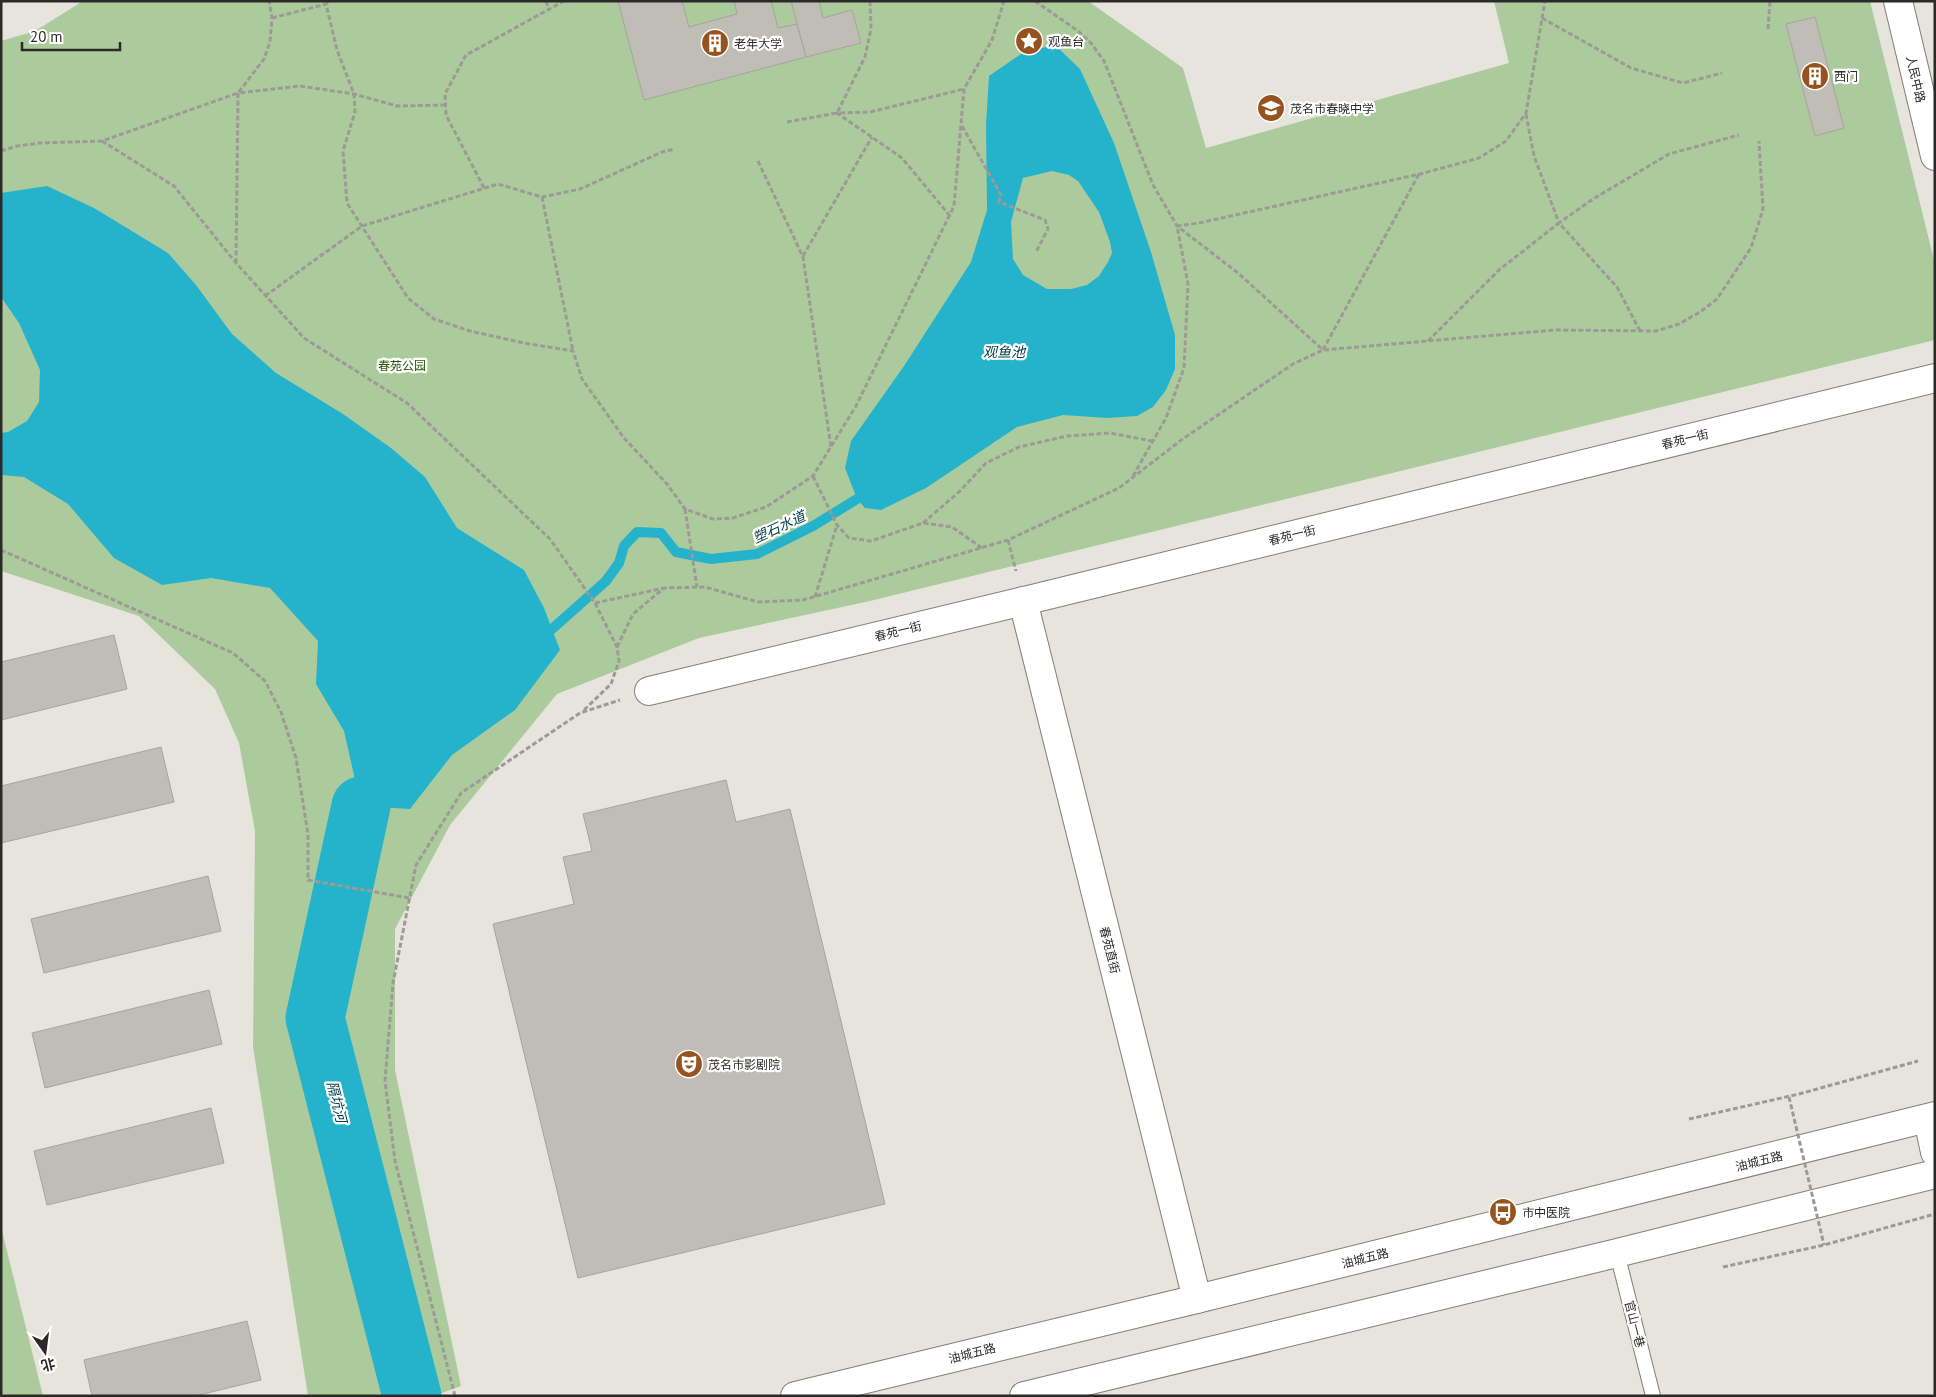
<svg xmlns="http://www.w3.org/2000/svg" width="1936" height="1397" viewBox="0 0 1936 1397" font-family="'PT Sans','Noto Sans SC',sans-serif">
<rect width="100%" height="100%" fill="#e7e4dd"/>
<g fill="#accb9d">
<polygon points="83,1 1088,1 1183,68 1206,148 1509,63 1494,1 1870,1 1935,264 1935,340 870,601 699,638 557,694 450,825 395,929 395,1070 461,1386 434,1396 308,1396 253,1047 255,831 239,743 215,689 139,616 1,571 1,41 35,31"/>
<polygon points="1,1227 43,1396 1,1396"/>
</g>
<g fill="#25b3cc" fill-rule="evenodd">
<path d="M1055 45 1080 69 1114 143 1151 252 1175 335V369L1166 390 1153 407 1137 416 1107 418 1063 415 1017 427 926 488 881 510 865 508 857 499 845 468 851 441 904 366 971 262 987 210 986 125 989 76 1024 52ZM1052 171 1069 175 1078 181 1099 212 1110 242 1112 253 1108 262 1099 276 1087 285 1071 289H1047L1023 275 1013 259 1011 222 1023 178Z"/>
<polygon points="47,186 94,208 168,253 196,285 232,334 276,373 343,414 391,448 425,477 457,528 524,570 544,608 560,650 515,710 452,755 410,809 361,806 344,731 316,684 318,641 270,588 211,578 162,585 114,558 68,504 24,477 1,475 1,433 8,432 27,421 39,402 40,370 19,323 1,297 1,193"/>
</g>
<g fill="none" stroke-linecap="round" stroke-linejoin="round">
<polyline stroke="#25b3cc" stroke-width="10" points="552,629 606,581 619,563 624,546 637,532 661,533 676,552 711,559 757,554 813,526 857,499"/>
<polyline stroke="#25b3cc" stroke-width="59" points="361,806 315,1018 412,1396"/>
</g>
<g fill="#c0bcb6" stroke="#a7a39d">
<polygon points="618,1 682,1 689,27 737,14 734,1 771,1 778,28 797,24 806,57 644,100"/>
<polygon points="791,1 819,1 823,18 852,10 861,43 806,57"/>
<polygon points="1815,17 1844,128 1815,136 1786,24"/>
<polygon points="114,635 127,689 1,720 1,662"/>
<polygon points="161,747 174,802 1,843 1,786"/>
<polygon points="726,780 736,822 790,809 885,1204 578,1278 493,924 574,904 563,857 592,851 583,814"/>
<polygon points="208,876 221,931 44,973 31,919"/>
<polygon points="209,990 222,1044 45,1088 32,1033"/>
<polygon points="211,1108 224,1163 47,1205 34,1151"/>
<polygon points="247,1321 261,1380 195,1396 92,1396 84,1360"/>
</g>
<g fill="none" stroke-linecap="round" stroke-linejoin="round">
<g stroke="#817e78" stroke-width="16">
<polyline id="lane" points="1617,1253 1653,1396"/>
</g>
<g stroke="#817e78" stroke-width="30">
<g id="street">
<polyline points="1023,601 1197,1299"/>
<polyline points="649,691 1032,599 1935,378"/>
</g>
</g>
<g stroke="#817e78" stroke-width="30">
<g id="secondary">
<polyline points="1898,1 1935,156"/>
<polyline points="1928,1119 1935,1152"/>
</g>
</g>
<g stroke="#817e78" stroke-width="30">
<g id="primary">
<polyline points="795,1396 1197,1299 1935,1116"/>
<polyline points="1024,1396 1617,1253 1935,1174"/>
</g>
</g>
<g stroke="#9d9a95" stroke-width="3" stroke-dasharray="5 2.5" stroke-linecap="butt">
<polyline points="328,1 326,4 337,50 354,94 355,112 343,151 347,203 408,298 434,319 470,331 524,343 573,351 582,379 624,438 667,484 685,509 713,519 733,518 766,507 813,476 856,406 954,206 964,89 992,40 1004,1"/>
<polyline points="546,1 549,10"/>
<polyline points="1035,1 1078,31 1091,43 1104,61 1153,185 1177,226 1238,273 1323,350 1419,174"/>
<polyline points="272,18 326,4"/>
<polyline points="1542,18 1631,68 1683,83 1722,73"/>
<polyline points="1768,29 1770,1"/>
<polyline points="1526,114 1534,156 1559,223 1593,199 1669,154 1739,135"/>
<polyline points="787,122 837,113 865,57 871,29 870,1"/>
<polyline points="962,126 1001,195 999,202 1045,220 1048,229 1036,252"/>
<polyline points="102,141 174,186 236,263 304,338 407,403 550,539 595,603 617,647 619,661 611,684 583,711"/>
<polyline points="1,151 17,146 40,143 102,141 238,93 264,59 270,42 272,18 269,1"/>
<polyline points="758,161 803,257 831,447"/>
<polyline points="484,188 446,115 445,94 466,55 564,1"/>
<polyline points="542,197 573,351"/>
<polyline points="950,216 902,158 837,113 870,112 964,89"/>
<polyline points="803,256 872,137"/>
<polyline points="236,263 238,93 300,86 354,94 397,106 446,105"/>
<polyline points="265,296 362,226 498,184 542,197 580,189 662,152 675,149"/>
<polyline points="1428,341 1499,270 1559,223 1617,287 1640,331"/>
<polyline points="813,476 837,525 849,538 871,541 923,523 952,527 982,548"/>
<polyline points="1133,476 1166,418 1184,368 1188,284 1177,226 1199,223 1420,174 1479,158 1506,141 1526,113 1545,1"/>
<polyline points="685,509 697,587"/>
<polyline points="923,523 959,492 986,463 1019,447 1067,436 1110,433 1152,441"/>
<polyline points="1008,540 1016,571"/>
<polyline points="1,550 233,653 265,681 281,712 296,758 308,835 308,880 409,898"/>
<polyline points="815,597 837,525"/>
<polyline points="595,603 664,588"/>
<polyline points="617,647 633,614 664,588 705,587 758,602 803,600 1008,540 1119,488 1184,438 1293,364 1323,350 1555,330 1656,331 1679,324 1700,312 1717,299 1751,248 1763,209 1759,141"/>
<polyline points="1689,1119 1799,1094 1918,1061"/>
<polyline points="1723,1267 1824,1245 1935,1214"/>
<polyline points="455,1396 395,1161 385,1081 393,983 416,865 461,793 580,713 620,700"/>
</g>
<use href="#lane" stroke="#fff" stroke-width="14"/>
<use href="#street" stroke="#fff" stroke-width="28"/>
<use href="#secondary" stroke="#fff" stroke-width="28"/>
<use href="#primary" stroke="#fff" stroke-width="28"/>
<polyline stroke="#9d9a95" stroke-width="3" stroke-dasharray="5 2.5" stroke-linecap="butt" points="1789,1097 1824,1245"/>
</g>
<defs>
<g id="sight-disc" transform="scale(1.4375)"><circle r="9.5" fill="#95541f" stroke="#fff"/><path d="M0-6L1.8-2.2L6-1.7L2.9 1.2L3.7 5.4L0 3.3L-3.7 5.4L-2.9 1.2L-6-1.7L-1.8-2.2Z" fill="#fff"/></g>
<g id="building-disc" transform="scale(1.4375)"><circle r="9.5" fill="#95541f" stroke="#fff"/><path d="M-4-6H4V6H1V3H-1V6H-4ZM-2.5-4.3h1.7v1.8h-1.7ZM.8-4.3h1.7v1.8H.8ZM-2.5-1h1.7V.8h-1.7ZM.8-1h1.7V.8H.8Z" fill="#fff"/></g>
<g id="school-disc" transform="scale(1.4375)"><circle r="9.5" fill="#95541f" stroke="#fff"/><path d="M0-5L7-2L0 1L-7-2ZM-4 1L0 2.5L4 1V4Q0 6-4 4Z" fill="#fff"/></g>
<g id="theatre-disc" transform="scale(1.4375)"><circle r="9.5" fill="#95541f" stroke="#fff"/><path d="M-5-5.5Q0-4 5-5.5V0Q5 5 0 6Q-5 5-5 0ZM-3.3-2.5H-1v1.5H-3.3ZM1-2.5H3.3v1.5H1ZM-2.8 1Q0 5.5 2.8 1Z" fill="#fff"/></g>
<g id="bus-disc" transform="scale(1.4375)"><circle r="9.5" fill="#95541f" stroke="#fff"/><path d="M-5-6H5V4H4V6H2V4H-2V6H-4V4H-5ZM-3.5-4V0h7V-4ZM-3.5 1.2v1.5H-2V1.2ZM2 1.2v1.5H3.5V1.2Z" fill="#fff"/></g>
</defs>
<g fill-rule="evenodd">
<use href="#sight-disc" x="1029" y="41"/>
<use href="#building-disc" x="715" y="43"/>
<use href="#building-disc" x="1815" y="76"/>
<use href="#school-disc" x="1271" y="108"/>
<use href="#theatre-disc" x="689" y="1064"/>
<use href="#bus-disc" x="1503" y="1212"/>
</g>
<g text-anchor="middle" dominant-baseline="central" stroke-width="4.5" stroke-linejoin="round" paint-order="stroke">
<g font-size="12" fill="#2b2a28" stroke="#fff" text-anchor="start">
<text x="1048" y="41">观鱼台</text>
<text x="734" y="43">老年大学</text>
<text x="1834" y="76">西门</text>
<text x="1290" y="108">茂名市春晓中学</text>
<text x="708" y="1064">茂名市影剧院</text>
<text x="1522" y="1212">市中医院</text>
</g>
<g font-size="12" fill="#2b2a28" stroke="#fff">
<text transform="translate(1916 79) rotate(77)">人民中路</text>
<text transform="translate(1685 439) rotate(-14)">春苑一街</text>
<text transform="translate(1292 535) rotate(-14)">春苑一街</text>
<text transform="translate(898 631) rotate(-14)">春苑一街</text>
<text transform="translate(1110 950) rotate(76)">春苑直街</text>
<text transform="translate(1759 1161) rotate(-14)">油城五路</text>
<text transform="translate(1365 1258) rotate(-14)">油城五路</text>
<text transform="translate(1635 1324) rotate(76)">官山一巷</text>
<text transform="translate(972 1353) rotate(-14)">油城五路</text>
</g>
<g font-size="12" fill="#295603" stroke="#fff">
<text x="402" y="365">春苑公园</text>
</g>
<g font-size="14" font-style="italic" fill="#03414b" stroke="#fff">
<text x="1004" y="352">观鱼池</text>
<text transform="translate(779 527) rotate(-25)">塑石水道</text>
<text transform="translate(337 1102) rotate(76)">隔坑河</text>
</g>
</g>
<rect width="1936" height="1397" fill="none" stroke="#2b2a28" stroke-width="5"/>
<g transform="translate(45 1352) rotate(166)" stroke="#ffffff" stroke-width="4" paint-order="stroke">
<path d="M0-4L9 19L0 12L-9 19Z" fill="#2b2a28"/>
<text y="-8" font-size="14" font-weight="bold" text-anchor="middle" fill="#2b2a28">北</text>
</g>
<path d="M22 42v8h98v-8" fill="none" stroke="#2b2a28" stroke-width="2.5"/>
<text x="30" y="42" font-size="15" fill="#2b2a28" stroke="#ffffff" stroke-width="4" paint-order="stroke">20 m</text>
</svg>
